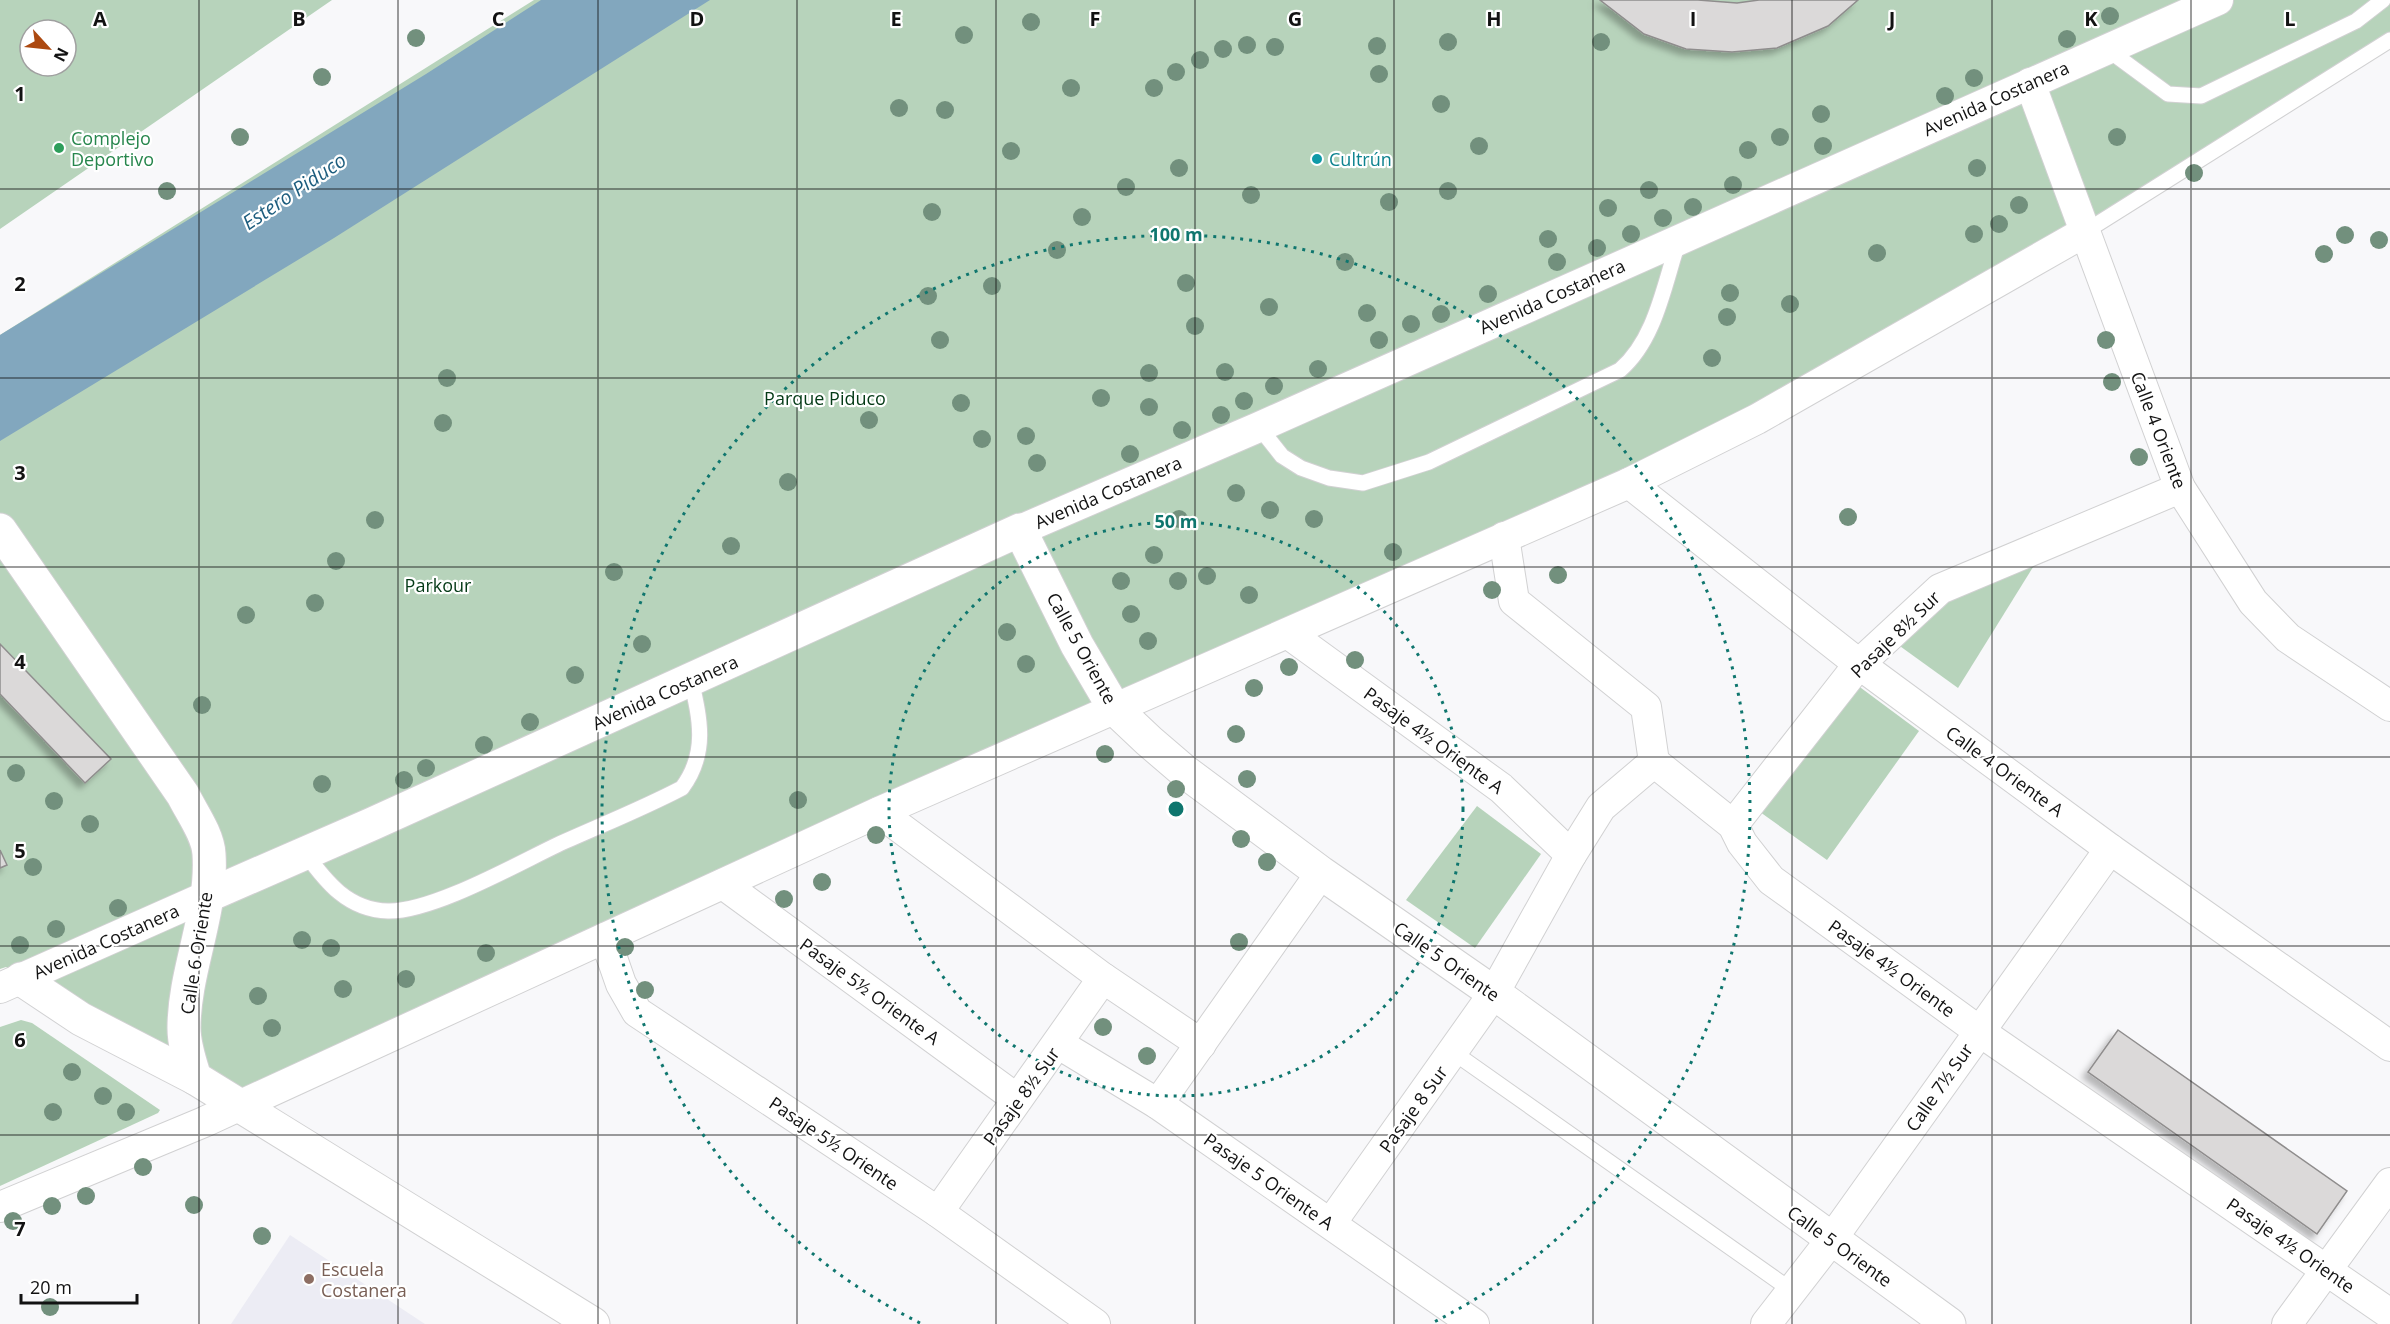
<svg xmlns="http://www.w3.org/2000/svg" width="2390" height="1324" viewBox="0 0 2390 1324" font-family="'Open Sans',sans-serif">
<defs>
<filter id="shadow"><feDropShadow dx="-5.5" dy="5.5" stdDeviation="3" flood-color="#0004"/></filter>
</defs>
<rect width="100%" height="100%" fill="#f8f8fa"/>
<polygon fill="#ececf4" points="290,1235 425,1324 231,1324"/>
<g fill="#b7d3bb" fill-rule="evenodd">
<path d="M0 0H332L0 229ZM30 30H66V66H30Z"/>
<polygon points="534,0 2390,0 2390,40 2083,233 1632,473 238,1097 6,967 0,969 0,335"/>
<polygon points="2038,559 1958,688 1897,644 1961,585"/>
<polygon points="1853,682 1919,731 1827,860 1753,807"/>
<polygon points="1477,806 1541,854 1475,948 1406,900"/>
<polygon points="21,1020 32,1023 160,1110 158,1113 0,1186 0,1027"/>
</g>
<polygon fill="#82a7be" points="541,0 710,0 334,238 0,441 0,335 426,74"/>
<g fill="#dbd9d9" stroke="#8f8d8d" stroke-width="1.5" filter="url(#shadow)">
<polygon points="1600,0 1698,0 1737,3 1759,0 1858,0 1828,26 1777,48 1732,52 1686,49 1644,34"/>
<polygon points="0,644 111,759 85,783 0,694"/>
<polygon points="0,850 7,865 0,868"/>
<polygon points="2118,1030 2347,1191 2317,1234 2088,1072"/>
</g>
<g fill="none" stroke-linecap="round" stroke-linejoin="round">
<g stroke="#d1d1d2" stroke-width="17">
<g id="service">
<polyline points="2107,49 2168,94 2201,96 2356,21 2383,0"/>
<polyline points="2083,233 2390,40"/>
<path d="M1259 427 1282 456 1301 468 1329 478 1363 483 1429 462 1620 370C1656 339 1664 284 1679 240"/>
<path d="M305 853C326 882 348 910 388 911 432 912 515 865 557 845 599 826 642 809 682 788 708 753 700 719 691 680"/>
<polyline points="1453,1052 1791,1290"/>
</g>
</g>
<g stroke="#d1d1d2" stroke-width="32">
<g id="minor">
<polyline points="2030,83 2180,488 2253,602 2288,638 2390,706"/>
<polyline points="1629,483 1859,664 2110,849 2390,1046"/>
<polyline points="1020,530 1259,427 2218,0"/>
<polyline points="1504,537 1514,601 1646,707 1654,762 1733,825 1742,843 1771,880 1979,1031 2390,1314"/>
<polyline points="1289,634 1501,788 1571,855"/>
<polyline points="879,812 1103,978 1201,1044"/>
<polyline points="1733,825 1859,664 1940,589 2180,488"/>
<polyline points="723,884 1017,1099"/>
<polyline points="605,938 621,984 637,1012 938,1212 1095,1324"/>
<polyline points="0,988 207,896"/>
<polyline points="1059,1044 1158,1104 1474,1324"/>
<polyline points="1158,1104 1321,873"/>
<polyline points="0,1207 204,1122 879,812 1629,483 1757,419 2083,233"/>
<polyline points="938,1212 1103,978"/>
<polyline points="1331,1223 1494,993 1571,855 1601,807 1654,762"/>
<polyline points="1766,1324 1831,1240 2110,849"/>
<polyline points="2287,1324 2390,1183"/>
</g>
</g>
<g stroke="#d1d1d2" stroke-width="35">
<polyline id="tertiary" points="207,896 372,824 1020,530 1077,645 1114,708 1149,741 1184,771 1321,873 1494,993 1949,1324"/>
</g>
<g stroke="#d1d1d2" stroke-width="35">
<g id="secondary">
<path d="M0 530 183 795C192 813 208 835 209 854 213 913 184 970 184 1028 184 1045 190 1062 195 1078L593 1324"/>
<polyline points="21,979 81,1019 195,1078"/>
</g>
</g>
<use href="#service" stroke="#fff" stroke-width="15"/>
<use href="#minor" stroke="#fff" stroke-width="30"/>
<use href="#tertiary" stroke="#fff" stroke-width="33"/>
<use href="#secondary" stroke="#fff" stroke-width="33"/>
</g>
<g fill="#72907d">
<circle cx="2110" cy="16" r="9"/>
<circle cx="1031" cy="22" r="9"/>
<circle cx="964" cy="35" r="9"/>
<circle cx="416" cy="38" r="9"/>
<circle cx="2067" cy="39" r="9"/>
<circle cx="1448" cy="42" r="9"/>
<circle cx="1601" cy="42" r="9"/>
<circle cx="1247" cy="45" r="9"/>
<circle cx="1377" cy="46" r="9"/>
<circle cx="1275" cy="47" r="9"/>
<circle cx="1223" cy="49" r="9"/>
<circle cx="1200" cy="60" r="9"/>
<circle cx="1176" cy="72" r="9"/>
<circle cx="1379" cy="74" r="9"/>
<circle cx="322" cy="77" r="9"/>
<circle cx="1974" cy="78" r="9"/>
<circle cx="1071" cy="88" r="9"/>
<circle cx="1154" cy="88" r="9"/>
<circle cx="1945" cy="96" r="9"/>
<circle cx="1441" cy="104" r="9"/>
<circle cx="899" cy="108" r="9"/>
<circle cx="945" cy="110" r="9"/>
<circle cx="1821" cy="114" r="9"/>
<circle cx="240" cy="137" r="9"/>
<circle cx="1780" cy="137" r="9"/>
<circle cx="2117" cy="137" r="9"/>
<circle cx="1479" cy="146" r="9"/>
<circle cx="1823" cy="146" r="9"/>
<circle cx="1748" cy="150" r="9"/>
<circle cx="1011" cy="151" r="9"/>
<circle cx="1179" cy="168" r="9"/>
<circle cx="1977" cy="168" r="9"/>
<circle cx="2194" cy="173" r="9"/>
<circle cx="1733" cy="185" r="9"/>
<circle cx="1126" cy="187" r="9"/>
<circle cx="1649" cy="190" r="9"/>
<circle cx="167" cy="191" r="9"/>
<circle cx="1448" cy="191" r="9"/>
<circle cx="1251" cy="195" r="9"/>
<circle cx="1389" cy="202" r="9"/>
<circle cx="2019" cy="205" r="9"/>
<circle cx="1693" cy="207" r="9"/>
<circle cx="1608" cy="208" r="9"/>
<circle cx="932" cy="212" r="9"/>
<circle cx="1082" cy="217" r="9"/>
<circle cx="1663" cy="218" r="9"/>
<circle cx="1999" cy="224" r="9"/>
<circle cx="1631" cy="234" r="9"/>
<circle cx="1974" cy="234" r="9"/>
<circle cx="2345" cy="235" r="9"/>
<circle cx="1548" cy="239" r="9"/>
<circle cx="2379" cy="240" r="9"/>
<circle cx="1597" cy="248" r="9"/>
<circle cx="1057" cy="250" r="9"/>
<circle cx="1877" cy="253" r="9"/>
<circle cx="2324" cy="254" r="9"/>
<circle cx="1345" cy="262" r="9"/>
<circle cx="1557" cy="262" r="9"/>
<circle cx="1186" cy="283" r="9"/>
<circle cx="992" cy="286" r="9"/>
<circle cx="1730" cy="293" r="9"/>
<circle cx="1488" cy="294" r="9"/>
<circle cx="928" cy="296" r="9"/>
<circle cx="1790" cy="304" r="9"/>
<circle cx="1269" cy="307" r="9"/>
<circle cx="1367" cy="313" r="9"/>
<circle cx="1441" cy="314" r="9"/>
<circle cx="1727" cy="317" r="9"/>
<circle cx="1411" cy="324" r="9"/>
<circle cx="1195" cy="326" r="9"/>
<circle cx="940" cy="340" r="9"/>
<circle cx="1379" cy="340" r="9"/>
<circle cx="2106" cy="340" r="9"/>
<circle cx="1712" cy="358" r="9"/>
<circle cx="1318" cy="369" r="9"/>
<circle cx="1225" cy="372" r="9"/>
<circle cx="1149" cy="373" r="9"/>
<circle cx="447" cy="378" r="9"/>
<circle cx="2112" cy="382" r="9"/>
<circle cx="1274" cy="386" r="9"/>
<circle cx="1101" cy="398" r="9"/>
<circle cx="1244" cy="401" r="9"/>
<circle cx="961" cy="403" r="9"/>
<circle cx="1149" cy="407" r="9"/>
<circle cx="1221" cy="415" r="9"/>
<circle cx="869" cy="420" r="9"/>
<circle cx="443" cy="423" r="9"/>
<circle cx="1182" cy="430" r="9"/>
<circle cx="1026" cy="436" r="9"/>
<circle cx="982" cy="439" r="9"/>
<circle cx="1130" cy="454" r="9"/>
<circle cx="2139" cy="457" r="9"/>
<circle cx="1037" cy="463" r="9"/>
<circle cx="788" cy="482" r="9"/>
<circle cx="1236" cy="493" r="9"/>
<circle cx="1270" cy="510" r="9"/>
<circle cx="1848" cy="517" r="9"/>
<circle cx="1179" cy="519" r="9"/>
<circle cx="1314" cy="519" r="9"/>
<circle cx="375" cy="520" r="9"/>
<circle cx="731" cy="546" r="9"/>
<circle cx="1393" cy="552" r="9"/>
<circle cx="1154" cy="555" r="9"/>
<circle cx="336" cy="561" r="9"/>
<circle cx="614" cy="572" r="9"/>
<circle cx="1558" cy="575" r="9"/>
<circle cx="1207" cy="576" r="9"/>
<circle cx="1121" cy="581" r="9"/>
<circle cx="1178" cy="581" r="9"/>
<circle cx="1492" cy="590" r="9"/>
<circle cx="1249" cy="595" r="9"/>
<circle cx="315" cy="603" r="9"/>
<circle cx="1131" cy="614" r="9"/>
<circle cx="246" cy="615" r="9"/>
<circle cx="1007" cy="632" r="9"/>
<circle cx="1148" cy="641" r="9"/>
<circle cx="642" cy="644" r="9"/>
<circle cx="1355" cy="660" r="9"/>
<circle cx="1026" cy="664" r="9"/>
<circle cx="1289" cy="667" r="9"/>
<circle cx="575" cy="675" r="9"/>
<circle cx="1254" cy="688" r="9"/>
<circle cx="202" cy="705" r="9"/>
<circle cx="530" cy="722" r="9"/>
<circle cx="1236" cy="734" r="9"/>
<circle cx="484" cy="745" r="9"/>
<circle cx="1105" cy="754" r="9"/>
<circle cx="426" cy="768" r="9"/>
<circle cx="16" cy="773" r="9"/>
<circle cx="1247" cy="779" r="9"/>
<circle cx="404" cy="780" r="9"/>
<circle cx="322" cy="784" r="9"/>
<circle cx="1176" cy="789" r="9"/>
<circle cx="798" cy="800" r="9"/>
<circle cx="54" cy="801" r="9"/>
<circle cx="90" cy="824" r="9"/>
<circle cx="876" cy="835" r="9"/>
<circle cx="1241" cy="839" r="9"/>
<circle cx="1267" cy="862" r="9"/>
<circle cx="33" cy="867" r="9"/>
<circle cx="822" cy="882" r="9"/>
<circle cx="784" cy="899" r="9"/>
<circle cx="118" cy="908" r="9"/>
<circle cx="56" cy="929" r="9"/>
<circle cx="302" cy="940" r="9"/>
<circle cx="1239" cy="942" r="9"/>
<circle cx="20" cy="945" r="9"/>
<circle cx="625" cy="947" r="9"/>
<circle cx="331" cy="948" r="9"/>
<circle cx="486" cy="953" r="9"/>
<circle cx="406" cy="979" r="9"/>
<circle cx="343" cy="989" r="9"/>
<circle cx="645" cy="990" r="9"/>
<circle cx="258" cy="996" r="9"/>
<circle cx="1103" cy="1027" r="9"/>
<circle cx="272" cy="1028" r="9"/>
<circle cx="1147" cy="1056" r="9"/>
<circle cx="72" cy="1072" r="9"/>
<circle cx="103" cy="1096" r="9"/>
<circle cx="53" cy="1112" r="9"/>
<circle cx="126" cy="1112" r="9"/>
<circle cx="143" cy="1167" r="9"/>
<circle cx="86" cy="1196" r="9"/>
<circle cx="194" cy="1205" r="9"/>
<circle cx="52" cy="1206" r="9"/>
<circle cx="13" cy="1221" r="9"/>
<circle cx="262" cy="1236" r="9"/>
<circle cx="50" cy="1307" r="9"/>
</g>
<path fill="none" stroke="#121212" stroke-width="1.5" stroke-opacity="0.55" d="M199 0V1324M398 0V1324M598 0V1324M797 0V1324M996 0V1324M1195 0V1324M1394 0V1324M1593 0V1324M1792 0V1324M1992 0V1324M2191 0V1324M0 189H2390M0 378H2390M0 567H2390M0 757H2390M0 946H2390M0 1135H2390"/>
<g fill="none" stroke="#0f766e" stroke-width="3" stroke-dasharray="3 6">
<circle cx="1176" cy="809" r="287"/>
<path d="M920 1323A574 574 0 1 1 1432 1323"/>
</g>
<circle fill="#2e9e5b" stroke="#fff" stroke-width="2" cx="59" cy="148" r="6"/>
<circle fill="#0f9aa8" stroke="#fff" stroke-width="2" cx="1317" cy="159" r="6"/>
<circle fill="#8d6e63" stroke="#fff" stroke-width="2" cx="309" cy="1279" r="6"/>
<g text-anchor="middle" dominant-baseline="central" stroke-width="4.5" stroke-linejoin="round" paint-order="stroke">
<g font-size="18" fill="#121212" stroke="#fff">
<text transform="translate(1996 98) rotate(-24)">Avenida Costanera</text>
<text transform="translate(1552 296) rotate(-24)">Avenida Costanera</text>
<text transform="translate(2159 430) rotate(69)">Calle 4 Oriente</text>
<text transform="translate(1108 492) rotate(-23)">Avenida Costanera</text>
<text transform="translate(1895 634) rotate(-44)">Pasaje 8½ Sur</text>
<text transform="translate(1082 648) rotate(61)">Calle 5 Oriente</text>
<text transform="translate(665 692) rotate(-24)">Avenida Costanera</text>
<text transform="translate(1434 740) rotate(36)">Pasaje 4½ Oriente A</text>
<text transform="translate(2005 771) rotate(36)">Calle 4 Oriente A</text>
<text transform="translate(106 941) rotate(-24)">Avenida Costanera</text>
<text transform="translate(196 953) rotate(-81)">Calle 6 Oriente</text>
<text transform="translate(1447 961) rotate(35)">Calle 5 Oriente</text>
<text transform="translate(1892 968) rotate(36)">Pasaje 4½ Oriente</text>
<text transform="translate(870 991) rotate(36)">Pasaje 5½ Oriente A</text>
<text transform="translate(1939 1087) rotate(-55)">Calle 7½ Sur</text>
<text transform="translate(1021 1096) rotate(-54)">Pasaje 8½ Sur</text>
<text transform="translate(1413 1109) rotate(-54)">Pasaje 8 Sur</text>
<text transform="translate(834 1143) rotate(34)">Pasaje 5½ Oriente</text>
<text transform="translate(1269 1181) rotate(35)">Pasaje 5 Oriente A</text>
<text transform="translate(2291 1245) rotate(35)">Pasaje 4½ Oriente</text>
<text transform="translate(1840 1246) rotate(36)">Calle 5 Oriente</text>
</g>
<g font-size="18" fill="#27864d" stroke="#fff" text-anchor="start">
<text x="71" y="138">Complejo<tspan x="71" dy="21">Deportivo</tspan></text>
</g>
<g font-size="18" fill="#0d838f" stroke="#fff" text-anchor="start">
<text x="1329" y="159">Cultrún</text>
</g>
<g font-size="18" fill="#043a16" stroke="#fff">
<text x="825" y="398">Parque Piduco</text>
<text x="438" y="585">Parkour</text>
</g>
<g font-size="18" fill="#785e54" stroke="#fff" text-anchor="start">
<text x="321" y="1269">Escuela<tspan x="321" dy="21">Costanera</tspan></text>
</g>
<g font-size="20" font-style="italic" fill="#1d5d7e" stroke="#fff">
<text transform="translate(294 191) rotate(-34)">Estero Piduco</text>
</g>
</g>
<g font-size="20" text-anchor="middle" font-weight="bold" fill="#121212" stroke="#fff" stroke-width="4.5" stroke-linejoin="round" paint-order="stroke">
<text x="100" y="26">A</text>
<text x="299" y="26">B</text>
<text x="498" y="26">C</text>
<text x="697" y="26">D</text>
<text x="896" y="26">E</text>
<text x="1095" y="26">F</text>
<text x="1295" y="26">G</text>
<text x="1494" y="26">H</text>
<text x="1693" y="26">I</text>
<text x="1892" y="26">J</text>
<text x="2091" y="26">K</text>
<text x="2290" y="26">L</text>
<text x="20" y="101">1</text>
<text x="20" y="291">2</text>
<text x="20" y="480">3</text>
<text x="20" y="669">4</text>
<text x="20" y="858">5</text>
<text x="20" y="1047">6</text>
<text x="20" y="1236">7</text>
</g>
<circle cx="1176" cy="809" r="9" fill="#0f766e" stroke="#fff" stroke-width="3"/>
<g font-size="18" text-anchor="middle" font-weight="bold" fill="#0f766e" stroke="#fff" stroke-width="4.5" stroke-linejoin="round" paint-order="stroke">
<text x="1176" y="241">100 m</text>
<text x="1176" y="528">50 m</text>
</g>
<g transform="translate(48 48) rotate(117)"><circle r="28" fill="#ffffff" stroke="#a0a0a0" stroke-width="1.5"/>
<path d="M0-4.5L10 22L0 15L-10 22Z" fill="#ac4910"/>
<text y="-9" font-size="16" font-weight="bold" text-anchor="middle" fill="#121212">N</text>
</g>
<path d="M21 1294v9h116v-9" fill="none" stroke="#121212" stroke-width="3"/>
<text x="30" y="1294" font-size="18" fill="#121212" stroke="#ffffff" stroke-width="4.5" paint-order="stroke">20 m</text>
</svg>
